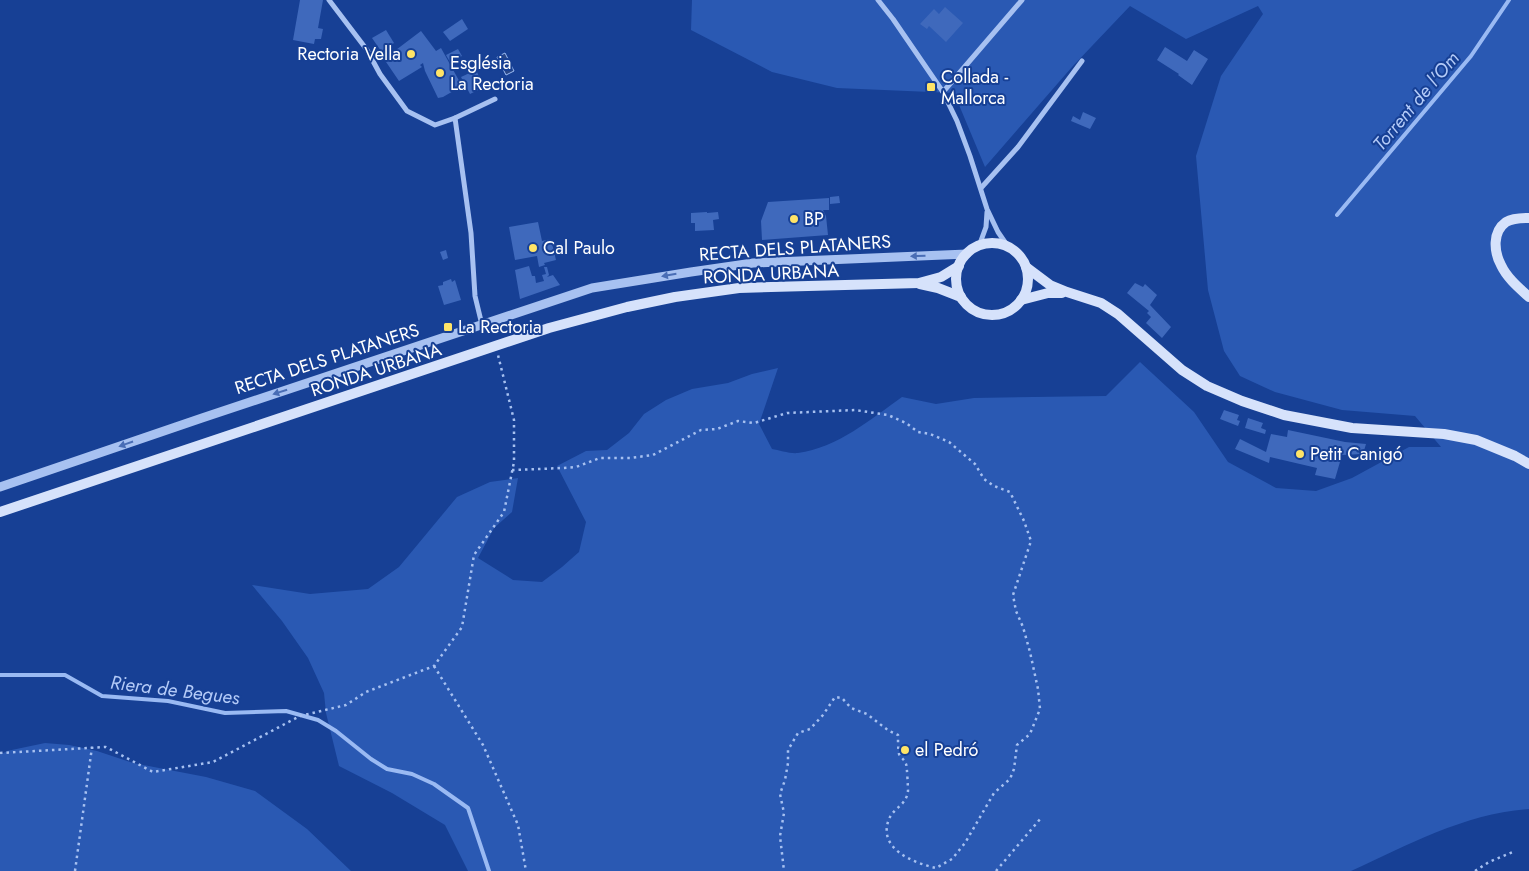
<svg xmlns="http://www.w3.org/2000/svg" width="1529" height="871" viewBox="0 0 1529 871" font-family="Jost,sans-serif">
<rect width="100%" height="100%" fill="#174095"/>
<g fill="#2a59b3">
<path d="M692 0H1529V809C1466 813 1408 845 1351 871H468L445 825 392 793 339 766 326 713 324 693 308 658 282 621 252 585 310 594 368 589 399 567 457 497 490 482 518 478 512 512 494 528 478 558 513 580 542 582 562 567 579 552 586 522 557 466 586 451 607 450 629 433 644 414 666 400 692 389 728 383 752 374 778 368 759 424 772 449C779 450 790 454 798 453 837 448 871 419 902 397L936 404 974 398 1106 396 1140 362 1194 412 1228 462 1276 488 1316 491 1352 478 1409 447H1441L1415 416 1342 410 1275 392 1240 376 1224 351 1208 290 1196 156 1221 76 1263 14 1258 6 1186 39 1130 6 1072 67 985 167 954 93 837 88 772 72 691 30Z"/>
<polygon points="45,743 69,745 97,751 133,763 206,777 255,791 307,829 351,871 0,871 0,755 7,751"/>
</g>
<polygon fill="#294787" stroke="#9abaf3" points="505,53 514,71 506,75 497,57"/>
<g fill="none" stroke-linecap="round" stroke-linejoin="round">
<g stroke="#9abaf3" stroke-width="4">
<polyline points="1337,215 1471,56 1509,0"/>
<polyline points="0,675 65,675 102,696 168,701 225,713 286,711 318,720 336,731 371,759 387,769 412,774 434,784 468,808 489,871"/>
</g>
</g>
<g fill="#3f69bc">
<polygon points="300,0 323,0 318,28 323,29 321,39 315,39 314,44 293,40"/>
<polygon points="945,7 963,23 946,42 929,26 927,29 920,24 934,9 939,14"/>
<polygon points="462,19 468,29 450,41 443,32"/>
<polygon points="386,30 394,43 381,51 372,38"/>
<polygon points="421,31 436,51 441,48 462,86 443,97 438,98 425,71 423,63 420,65 422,67 399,81 384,59"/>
<polygon points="1165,47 1187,61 1194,50 1208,59 1192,85 1178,75 1179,74 1157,60"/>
<polygon points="458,49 462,56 450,62 446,55"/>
<polygon points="476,70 484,87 470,94 461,77"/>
<polygon points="1083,112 1096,118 1090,129 1071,121 1073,116 1080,120"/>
<polygon points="839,196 840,203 830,204 830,197"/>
<polygon points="829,198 829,210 823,210 826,216 828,235 762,240 761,221 768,202"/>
<polygon points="707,212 707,213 718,212 719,219 713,220 714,230 695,231 695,223 691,223 691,213"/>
<polygon points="538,222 542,241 551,239 556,260 544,263 545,265 539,267 537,256 515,260 509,227"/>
<polygon points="446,250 448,258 443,260 440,252"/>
<polygon points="529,266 532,276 535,276 536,283 544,281 542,275 546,274 544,267 547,267 549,275 547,277 553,275 560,285 520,299 515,270"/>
<polygon points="451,279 452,282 455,280 461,300 444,305 438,286 443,285 443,282"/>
<polygon points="1135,283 1143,287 1145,284 1157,295 1150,305 1171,327 1162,338 1146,323 1151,317 1147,313 1149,311 1127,293"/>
<polygon points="1224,410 1239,415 1237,420 1240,421 1238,426 1220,419"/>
<polygon points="1248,418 1263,423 1261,428 1266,430 1265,434 1245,428"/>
<polygon points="1288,430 1345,442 1366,444 1363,454 1342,455 1335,479 1315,475 1317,468 1270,457 1269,463 1235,449 1240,439 1266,452 1271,434 1287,437"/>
</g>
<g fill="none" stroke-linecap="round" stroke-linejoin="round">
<g stroke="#a7c1f1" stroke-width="2.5" stroke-dasharray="2.5 4" stroke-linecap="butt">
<path d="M512 470 563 468 576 467 600 458H630L653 455 701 430 717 429 738 421 754 423 787 413 855 410 888 415 906 423 918 432 930 434 949 442 975 464 984 479 994 486 1010 492 1024 521 1031 541 1013 595 1016 611 1023 627 1030 652 1038 689 1040 709 1030 734 1017 745 1014 769 1010 779 994 793 965 843 952 859 936 868C914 863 877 849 889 819 894 807 906 806 908 791 908 788 907 765 906 764 905 760 901 758 899 754 898 749 898 741 898 735L889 731 867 714 851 708 842 698 835 697 823 715 810 729 798 733 788 750V763L785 780 780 794 784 813 780 836 784 871"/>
<polyline points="434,666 483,745 518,825 526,871"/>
<polyline points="0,753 106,747 153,772 213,762 300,716 346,705 366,692 434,666 462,627 474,555 504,512 514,462 514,420 498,355"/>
<polyline points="75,871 92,747"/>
<polyline points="996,871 1041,818"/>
<polyline points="1475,871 1489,862 1515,851"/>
</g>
<g stroke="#a7c1f1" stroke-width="5">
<polyline points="329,0 367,50 380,74 407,111 435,125 455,118 471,233 475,296 482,325"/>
<polyline points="878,0 893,19 943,92 957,121 970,156 987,209 998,232 1009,248"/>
<polyline points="943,92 1022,0"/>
<polyline points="455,118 495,99"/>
<polyline points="981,188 1018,147 1082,61"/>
<polyline points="979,246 986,227 987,212"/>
</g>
<polyline stroke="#a7c1f1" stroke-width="9" points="0,487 202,418 592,288 691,272 753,263 967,254"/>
<g stroke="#d6e2fb" stroke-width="10">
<path d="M1529 218C1522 218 1513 218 1506 222 1492 232 1494 252 1501 265 1507 278 1519 288 1529 297"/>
<circle cx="992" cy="279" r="36"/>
<polyline points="1026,267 1050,285 1067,292 1101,303 1118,314 1182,370 1207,386 1242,401 1284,415 1352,428 1444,434 1476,440 1515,456 1529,464"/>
<polyline points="920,284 938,288 961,297"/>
<polyline points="1021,300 1048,293 1062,293"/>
<polyline points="0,512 549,328 627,307 675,297 739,288 919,283 941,277 959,266"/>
</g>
</g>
<defs><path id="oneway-solid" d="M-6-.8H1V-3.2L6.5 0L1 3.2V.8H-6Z" transform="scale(1.25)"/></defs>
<g fill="#496db5">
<use href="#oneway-solid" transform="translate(918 256) rotate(178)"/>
<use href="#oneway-solid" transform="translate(669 275) rotate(170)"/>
<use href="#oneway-solid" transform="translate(280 392) rotate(162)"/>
<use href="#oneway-solid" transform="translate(126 444) rotate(161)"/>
</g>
<g fill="#ffe467" stroke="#174095" stroke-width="2">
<circle cx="411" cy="54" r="5"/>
<circle cx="440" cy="73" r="5"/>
<rect x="926" y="82" width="10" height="10" rx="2.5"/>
<circle cx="794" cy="219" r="5"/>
<circle cx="533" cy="248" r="5"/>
<rect x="443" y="322" width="10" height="10" rx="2.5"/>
<circle cx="1300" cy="454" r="5"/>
<circle cx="905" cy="750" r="5"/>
</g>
<g text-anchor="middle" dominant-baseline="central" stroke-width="4" stroke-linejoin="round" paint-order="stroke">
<g font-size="18" fill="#fff" stroke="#174095" text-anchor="start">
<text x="401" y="54" text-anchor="end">Rectoria Vella</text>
<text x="450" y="63">Església<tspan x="450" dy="21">La Rectoria</tspan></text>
<text x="941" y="77">Collada -<tspan x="941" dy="21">Mallorca</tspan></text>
<text x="804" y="219">BP</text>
<text x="543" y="248">Cal Paulo</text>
<text x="458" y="327">La Rectoria</text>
<text x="1310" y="454">Petit Canigó</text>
<text x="915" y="750">el Pedró</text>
</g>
<g font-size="18" fill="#fff" stroke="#174095">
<text transform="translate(795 248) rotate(-4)">RECTA DELS PLATANERS</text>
<text transform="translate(771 274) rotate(-3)">RONDA URBANA</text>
<text transform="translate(327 359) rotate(-18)">RECTA DELS PLATANERS</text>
<text transform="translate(376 370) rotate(-18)">RONDA URBANA</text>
</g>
<g font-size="19" font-style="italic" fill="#b4cbf8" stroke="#174095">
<text transform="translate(1416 101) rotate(-50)">Torrent de l'Om</text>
<text transform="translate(175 690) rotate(7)">Riera de Begues</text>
</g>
</g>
</svg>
